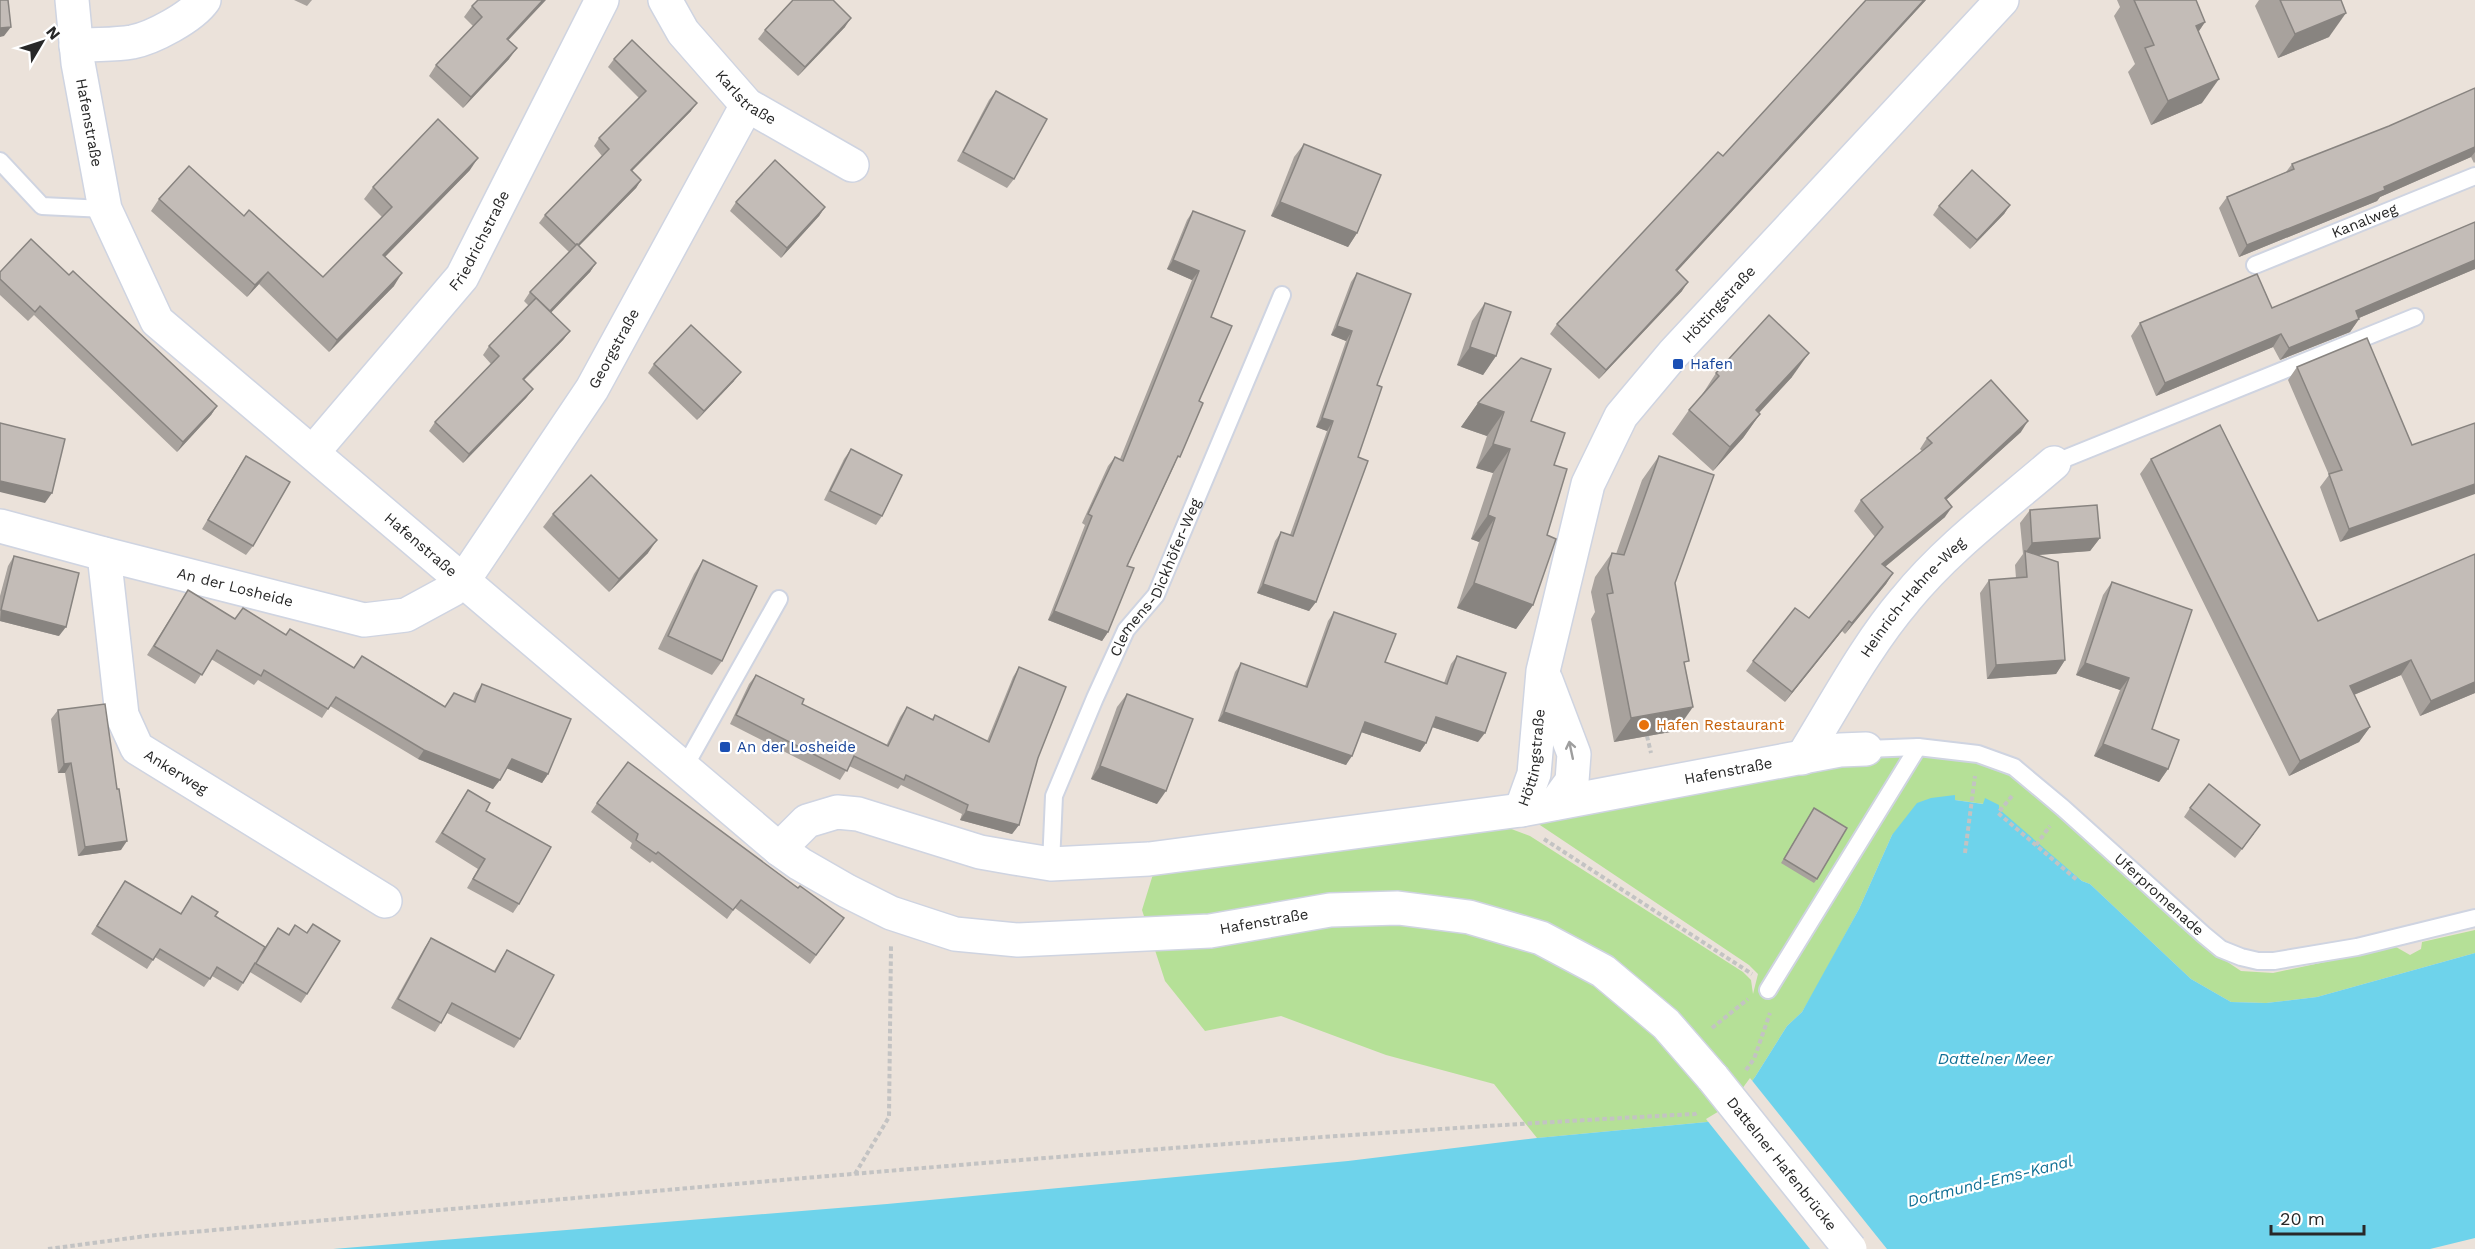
<svg xmlns="http://www.w3.org/2000/svg" width="2475" height="1249" viewBox="0 0 2475 1249" font-family="'Work Sans',sans-serif">
<rect width="100%" height="100%" fill="#ebe2da"/>
<polygon fill="#b5e097" points="1928,754 1977,758 2004,767 2036,790 2172,918 2214,953 2241,971 2273,973 2396,947 2410,955 2421,949 2422,942 2475,930 2475,953 2317,997 2266,1003 2231,1002 2191,979 2090,884 2082,881 1985,799 1984,804 1955,800 1955,795 1892,835 1859,909 1814,992 1802,1012 1787,1026 1755,1077 1733,1106 1707,1122 1537,1138 1494,1084 1386,1055 1281,1016 1205,1031 1165,981 1142,910 1154,871 1506,827 1530,836 1743,972 1751,980 1753,994 1758,974 1749,965 1534,821 1841,756"/>
<polygon fill="#6ed3eb" points="1955,795 1955,800 1983,804 1985,798 1999,805 1999,809 2082,881 2090,884 2191,979 2231,1002 2266,1003 2317,997 2475,953 2475,1238 2430,1249 333,1249 887,1204 1348,1161 1537,1138 1707,1122 1733,1106 1755,1077 1787,1026 1802,1012 1859,909 1892,835 1917,803 1931,798"/>
<polygon fill="#ebe2da" points="1750,1078 1887,1249 1810,1249 1706,1119 1731,1104"/>
<g fill="none" stroke-linecap="round" stroke-linejoin="round">
<g stroke="#cfd4e1" stroke-width="20">
<g id="service">
<polyline points="0,161 42,206 105,209"/>
<path id="s1" d="M2255 265 2475 176"/>
<polyline points="2054,463 2415,317"/>
<path id="s2" d="M1866 749 1918 747 1978 754 2014 767 2063 808 2204 935 2221 949 2241 957 2258 961H2274L2357 947 2475 918"/>
<polyline points="684,768 779,599"/>
<path id="s3" d="M1051 864 1054 796 1095 698 1126 630 1156 595 1282 295"/>
<polyline points="1768,990 1918,747"/>
</g>
</g>
<g stroke="#cfd4e1" stroke-width="36">
<g id="minor">
<path id="s4" d="M665 0 683 32 747 105 852 165"/>
<path d="M76 46C94 44 114 45 132 42 153 38 192 17 204 0"/>
<path id="s5" d="M313 452 462 277 602 0"/>
<path id="s6" d="M0 526 104 554 364 620 406 615 452 590 463 581 592 389 747 105"/>
<path id="s7" d="M104 554 122 715 137 748 385 901"/>
<polyline points="1546,680 1574,754 1572,781 1556,803"/>
<path id="s8" d="M1802 758C1835 705 1865 647 1905 600 1947 548 2003 507 2054 463"/>
<path id="s9" d="M1521 810 1534 774 1543 671 1588 484 1621 416 1673 354 2002 0"/>
<path id="s10" d="M779 849 807 821 837 812 858 814 980 852 1014 858 1051 864 1149 859 1521 810 1840 750 1866 749"/>
</g>
</g>
<g stroke="#cfd4e1" stroke-width="36">
<g id="tertiary">
<path id="s11" d="M72 0 78 63 105 209 157 321 779 849 800 864 847 891 891 913 955 934 1018 940 1210 931 1330 910 1398 908 1469 917 1541 938 1603 971 1666 1024 1713 1078"/>
</g>
</g>
<g stroke="#c3c3c3" stroke-width="4" stroke-dasharray="4.5 3" stroke-linecap="butt">
<polyline points="1647,736 1651,753"/>
<polyline points="2012,796 1998,813 2077,880"/>
<polyline points="1544,839 1752,974"/>
<polyline points="2036,845 2050,826"/>
<polyline points="1965,853 1975,776"/>
<polyline points="1712,1028 1748,999"/>
<polyline points="1746,1070 1754,1059 1770,1013"/>
<polyline points="855,1174 889,1117 891,946"/>
<path d="M48 1249 146 1236C662 1191 1178 1141 1695 1114L1699 1112"/>
</g>
<use href="#service" stroke="#fff" stroke-width="16"/>
<use href="#minor" stroke="#fff" stroke-width="33"/>
<use href="#tertiary" stroke="#fff" stroke-width="33"/>
<g stroke="#cfd4e1" stroke-width="36" stroke-linecap="butt">
<g id="tertiary-bridge">
<path id="s12" d="M1713 1078 1850 1249"/>
</g>
</g>
<use href="#tertiary-bridge" stroke="#fff" stroke-width="33"/>
</g>
<g fill="#a8a29d">
<polygon points="294,0 312,0 307,6"/>
<polygon points="1866,0 1926,0 1677,271 1682,291 1599,379 1550,334 1557,324 1723,156"/>
<polygon points="2117,0 2196,0 2205,22 2199,31 2202,103 2151,125 2128,72 2135,64 2114,16 2120,7"/>
<polygon points="2259,0 2341,0 2329,37 2278,58 2255,6"/>
<polygon points="472,6 508,40 509,59 463,108 429,76 436,65 473,26 464,17"/>
<polygon points="845,27 798,76 758,39 765,30"/>
<polygon points="614,59 691,111 632,171 641,180 636,188 579,246 596,263 590,272 551,312 570,331 563,340 524,380 533,389 526,398 463,463 429,431 435,422 491,364 483,355 489,346 529,306 524,301 530,292 569,252 539,223 545,215 602,156 594,146 599,138 639,98 608,67"/>
<polygon points="2475,88 2475,162 2474,163 2471,157 2380,197 2377,201 2239,257 2219,208 2227,197 2286,172 2292,164 2389,126"/>
<polygon points="996,91 1014,179 1007,188 957,161 989,100"/>
<polygon points="1304,144 1357,233 1348,247 1271,216 1294,157"/>
<polygon points="470,170 385,257 394,286 329,352 259,284 247,297 151,211 159,199 244,216 323,277 382,217 364,199 373,187"/>
<polygon points="736,202 825,207 819,216 781,258 730,211"/>
<polygon points="2010,205 2004,214 1970,249 1933,215 1939,206"/>
<polygon points="1193,211 1211,317 1199,401 1174,466 1127,566 1108,632 1102,641 1048,620 1085,525 1082,523 1108,466 1115,457 1120,459 1192,280 1167,269 1187,220"/>
<polygon points="2475,222 2475,269 2359,318 2359,319 2350,332 2280,360 2273,347 2156,396 2131,336 2140,323 2272,308"/>
<polygon points="0,272 69,275 217,406 211,415 177,452 34,315 28,321 0,295"/>
<polygon points="1357,273 1377,385 1358,457 1316,602 1309,611 1257,593 1275,541 1281,532 1290,535 1327,431 1316,427 1346,341 1331,335 1351,282"/>
<polygon points="1485,303 1496,356 1483,375 1457,365 1472,321"/>
<polygon points="654,364 734,381 697,420 648,373"/>
<polygon points="2297,367 2412,445 2340,542 2320,487 2329,475 2288,380"/>
<polygon points="1716,373 1792,377 1759,413 1760,414 1743,438 1713,471 1672,434 1689,410 1700,398"/>
<polygon points="1478,403 1531,421 1554,465 1547,535 1533,605 1516,629 1457,608 1479,542 1471,539 1493,473 1476,468 1487,436 1461,427"/>
<polygon points="2021,432 1946,500 1945,517 1885,567 1893,573 1886,584 1845,634 1842,631 1785,702 1746,671 1753,661 1809,618 1875,537 1854,511 1861,500 1922,451 1920,449 1927,438"/>
<polygon points="851,449 882,516 876,525 824,500 844,459"/>
<polygon points="246,456 253,546 246,555 202,529 240,465"/>
<polygon points="1659,456 1685,666 1676,731 1614,742 1591,619 1595,612 1591,592 1595,577 1612,553 1616,554 1642,480"/>
<polygon points="2151,459 2318,621 2475,554 2475,693 2420,716 2401,675 2354,695 2370,727 2359,742 2289,776 2140,474"/>
<polygon points="2030,510 2100,538 2090,551 2036,555 2065,660 2056,674 1987,679 1980,593 1989,580 2016,578 2015,565 2023,554 2020,523"/>
<polygon points="553,514 648,553 609,592 543,527"/>
<polygon points="14,556 59,636 0,621 0,596 8,566"/>
<polygon points="703,560 722,661 712,675 658,649 694,574"/>
<polygon points="2112,582 2152,729 2168,769 2159,782 2094,756 2120,690 2076,675 2103,595"/>
<polygon points="188,590 235,619 243,608 286,635 353,668 362,656 445,706 473,701 476,693 482,684 548,774 542,783 507,768 493,789 418,759 330,706 322,718 258,680 254,685 211,659 195,684 147,655"/>
<polygon points="1334,612 1385,662 1444,683 1451,664 1457,656 1478,742 1432,727 1426,743 1420,752 1361,732 1346,765 1218,721 1235,672 1241,663 1305,686 1328,621"/>
<polygon points="1019,667 1038,758 1019,825 1012,834 960,820 962,814 901,785 898,789 849,766 840,780 730,724 749,684 756,675 802,704 886,746 900,717 907,707 932,719 935,715 987,741 1013,677"/>
<polygon points="1127,694 1157,804 1091,779 1117,707"/>
<polygon points="58,710 117,789 121,850 78,856 65,773 58,773 51,719"/>
<polygon points="468,790 486,811 519,904 513,913 467,888 478,869 435,842"/>
<polygon points="597,803 798,888 844,918 810,964 735,908 727,919 652,861 650,863 630,848 632,843 591,812"/>
<polygon points="2190,808 2254,834 2235,858 2184,817"/>
<polygon points="1811,813 1817,879 1814,883 1781,863"/>
<polygon points="125,881 181,914 192,896 215,916 265,947 278,928 288,935 295,925 307,933 313,924 307,994 301,1003 250,972 238,991 212,976 204,987 155,957 147,969 91,934"/>
<polygon points="431,938 494,971 501,959 507,950 520,1039 514,1048 447,1013 435,1032 391,1008 425,947"/>
</g>
<g fill="#888480">
<polygon points="543,0 546,0 499,50 507,39"/>
<polygon points="1924,0 1926,0 1669,280 1676,270"/>
<polygon points="2346,13 2329,37 2278,58 2295,34"/>
<polygon points="851,18 845,27 798,76 805,67"/>
<polygon points="2205,22 2188,47 2196,26"/>
<polygon points="11,27 4,36 0,37 0,28"/>
<polygon points="517,48 509,59 463,108 471,97"/>
<polygon points="2219,79 2202,103 2151,125 2168,101"/>
<polygon points="697,103 691,111 625,178 631,170"/>
<polygon points="2475,147 2475,152 2471,157 2380,197 2377,201 2239,257 2247,245"/>
<polygon points="478,158 470,170 375,267 383,255"/>
<polygon points="641,180 636,188 571,254 577,246"/>
<polygon points="1280,202 1357,233 1348,247 1271,216"/>
<polygon points="2010,205 2004,214 1970,249 1977,240"/>
<polygon points="825,207 819,216 781,258 787,248"/>
<polygon points="1173,260 1199,271 1192,280 1167,269"/>
<polygon points="2475,260 2475,269 2347,323 2356,311"/>
<polygon points="596,263 590,272 544,320 550,311"/>
<polygon points="268,272 259,284 247,297 255,285"/>
<polygon points="402,273 394,286 329,352 337,340"/>
<polygon points="1688,282 1682,291 1599,379 1606,370"/>
<polygon points="2359,319 2350,332 2280,360 2289,348"/>
<polygon points="1337,326 1352,331 1346,341 1331,335"/>
<polygon points="570,331 563,340 516,388 523,379"/>
<polygon points="2281,334 2273,347 2156,396 2165,383"/>
<polygon points="1470,347 1496,356 1483,375 1457,365"/>
<polygon points="1809,353 1792,377 1739,434 1756,410"/>
<polygon points="741,372 734,381 697,420 704,411"/>
<polygon points="533,389 526,398 463,463 469,454"/>
<polygon points="1478,403 1504,412 1487,436 1461,427"/>
<polygon points="217,406 211,415 177,452 183,442"/>
<polygon points="1760,414 1743,438 1713,471 1730,447"/>
<polygon points="1322,418 1333,421 1327,431 1316,427"/>
<polygon points="2028,421 2021,432 1937,508 1945,498"/>
<polygon points="1493,444 1510,449 1493,473 1476,468"/>
<polygon points="0,481 52,493 45,503 0,492"/>
<polygon points="2475,484 2475,494 2340,542 2349,529"/>
<polygon points="1952,507 1945,517 1875,575 1882,564"/>
<polygon points="1488,515 1495,518 1479,542 1471,539"/>
<polygon points="2100,538 2090,551 2025,556 2025,553 2032,543"/>
<polygon points="657,540 648,553 609,592 619,579"/>
<polygon points="1893,573 1886,584 1845,634 1852,623"/>
<polygon points="1474,583 1533,605 1516,629 1457,608"/>
<polygon points="1263,584 1316,602 1309,611 1257,593"/>
<polygon points="1,610 66,627 59,636 0,621"/>
<polygon points="1054,611 1108,632 1102,641 1048,620"/>
<polygon points="1849,621 1842,631 1785,702 1792,692"/>
<polygon points="2065,660 2056,674 1987,679 1996,665"/>
<polygon points="2411,660 2401,675 2339,701 2350,686"/>
<polygon points="2085,663 2129,678 2120,690 2076,675"/>
<polygon points="2475,682 2475,693 2420,716 2431,701"/>
<polygon points="1693,707 1676,731 1614,742 1631,718"/>
<polygon points="1224,712 1352,756 1346,765 1218,721"/>
<polygon points="1436,717 1485,733 1478,742 1429,726"/>
<polygon points="1365,722 1426,743 1420,752 1358,731"/>
<polygon points="2370,727 2359,742 2289,776 2300,761"/>
<polygon points="2103,744 2168,769 2159,782 2094,756"/>
<polygon points="424,750 500,780 493,789 418,759"/>
<polygon points="512,759 548,774 542,783 506,768"/>
<polygon points="71,763 65,773 58,773 64,764"/>
<polygon points="1100,766 1166,791 1157,804 1091,779"/>
<polygon points="966,811 1019,825 1012,834 960,820"/>
<polygon points="127,841 121,850 78,856 85,847"/>
</g>
<g fill="#c3bcb7" stroke="#888480" stroke-width="1.5">
<polygon points="0,0 8,0 11,27 0,28"/>
<polygon points="478,0 543,0 507,39 517,48 471,97 436,65 482,17 472,6"/>
<polygon points="793,0 833,0 851,18 805,67 765,30"/>
<polygon points="1866,0 1924,0 1676,270 1688,282 1606,370 1557,324 1718,152 1723,156"/>
<polygon points="2134,0 2196,0 2205,22 2196,26 2219,79 2168,101 2145,48 2154,45"/>
<polygon points="2280,0 2341,0 2346,13 2295,34"/>
<polygon points="632,40 697,103 631,170 641,180 578,245 577,244 576,245 545,215 609,149 599,138 646,91 614,59"/>
<polygon points="2475,88 2475,147 2384,187 2385,190 2247,245 2227,197 2294,169 2292,164 2389,126"/>
<polygon points="996,91 1047,119 1014,179 963,152"/>
<polygon points="438,119 478,158 383,255 402,273 337,340 268,272 255,285 159,199 189,166 244,216 249,210 323,277 392,207 373,187"/>
<polygon points="1304,144 1381,175 1357,233 1280,202"/>
<polygon points="775,160 825,207 787,248 736,202"/>
<polygon points="1972,170 2010,205 1977,240 1939,206"/>
<polygon points="1193,211 1245,231 1211,317 1232,326 1199,401 1203,403 1180,457 1178,456 1127,566 1134,568 1108,632 1054,611 1092,516 1088,514 1115,457 1123,461 1199,271 1173,260"/>
<polygon points="2475,222 2475,260 2356,311 2359,319 2289,348 2281,334 2165,383 2140,323 2257,274 2272,308"/>
<polygon points="31,239 69,275 73,271 217,406 183,442 40,306 35,312 0,279 0,272"/>
<polygon points="577,244 596,263 550,311 530,292"/>
<polygon points="1357,273 1411,294 1377,385 1382,387 1358,457 1368,461 1316,602 1263,584 1281,532 1293,536 1333,421 1322,418 1352,331 1337,326"/>
<polygon points="536,298 570,331 523,379 533,389 469,454 435,422 499,356 489,346"/>
<polygon points="1485,303 1511,312 1496,356 1470,347"/>
<polygon points="1769,315 1809,353 1756,410 1760,414 1730,447 1689,410 1719,376 1716,373"/>
<polygon points="691,325 741,372 704,411 654,364"/>
<polygon points="2367,338 2412,445 2475,423 2475,484 2349,529 2329,474 2342,470 2297,367"/>
<polygon points="1521,358 1551,369 1531,421 1565,433 1554,465 1567,469 1547,535 1556,539 1533,605 1474,583 1495,518 1488,515 1510,449 1493,444 1504,412 1478,403"/>
<polygon points="1991,380 2028,421 1945,498 1952,507 1882,564 1893,573 1852,623 1849,621 1792,692 1753,661 1795,608 1809,618 1883,527 1861,500 1932,443 1927,438"/>
<polygon points="0,423 65,439 52,493 0,481"/>
<polygon points="2220,425 2318,621 2475,554 2475,682 2431,701 2411,660 2350,686 2370,727 2300,761 2151,459"/>
<polygon points="851,449 902,475 882,516 830,491"/>
<polygon points="246,456 290,482 253,546 208,520"/>
<polygon points="1659,456 1714,475 1675,583 1689,661 1684,662 1693,707 1631,718 1607,594 1613,593 1608,568 1612,553 1624,555"/>
<polygon points="591,475 657,540 619,579 553,514"/>
<polygon points="2097,505 2100,538 2032,543 2030,510"/>
<polygon points="2025,551 2058,562 2065,660 1996,665 1989,580 2027,577"/>
<polygon points="14,556 79,573 66,627 1,610"/>
<polygon points="703,560 757,586 722,661 668,636"/>
<polygon points="2112,582 2192,610 2152,729 2179,740 2168,769 2103,744 2129,678 2085,663"/>
<polygon points="188,590 235,619 243,608 286,635 290,629 354,668 362,656 445,707 454,693 475,702 482,684 571,719 548,774 512,759 500,780 424,750 336,697 328,709 264,670 261,676 217,650 202,675 154,646"/>
<polygon points="1334,612 1396,634 1385,662 1447,684 1457,656 1506,673 1485,733 1436,717 1426,743 1365,722 1352,756 1224,712 1241,663 1307,687"/>
<polygon points="1019,667 1066,687 1038,758 1019,825 966,811 968,805 906,775 904,780 854,756 847,771 736,715 756,675 804,699 802,704 888,746 907,707 933,720 935,715 989,742"/>
<polygon points="1127,694 1193,719 1166,791 1100,766"/>
<polygon points="105,704 117,789 119,789 127,841 85,847 71,763 64,764 58,710"/>
<polygon points="628,762 798,888 800,886 844,918 816,955 741,900 733,910 658,852 656,854 636,840 638,834 597,803"/>
<polygon points="2209,784 2260,825 2242,849 2190,808"/>
<polygon points="468,790 490,803 486,811 551,847 519,904 473,879 485,859 442,833"/>
<polygon points="1814,808 1847,828 1817,879 1784,859"/>
<polygon points="125,881 181,914 192,896 218,912 215,916 265,947 256,963 278,928 289,935 295,925 307,933 313,924 340,941 307,994 255,963 243,983 217,967 210,979 160,949 153,960 97,926"/>
<polygon points="431,938 495,972 507,950 554,975 520,1039 452,1003 441,1023 398,999"/>
</g>
<defs><path id="oneway-shaft" d="M-6 0H5M1.5-3L5.5 0L1.5 3" fill="none" stroke-width="1.6" stroke-linecap="round" stroke-linejoin="round" transform="scale(1.5)"/></defs>
<use stroke="#9e9e9e" href="#oneway-shaft" transform="translate(1571 750) rotate(-102)"/>
<g fill="#1a4fb4" stroke="#fff" stroke-width="2">
<rect x="1672" y="358" width="12" height="12" rx="3"/>
<rect x="719" y="741" width="12" height="12" rx="3"/>
</g>
<circle fill="#e8710a" stroke="#fff" stroke-width="2" cx="1644" cy="725" r="6"/>
<g text-anchor="middle" dominant-baseline="central" stroke-width="4.5" stroke-linejoin="round" paint-order="stroke">
<g font-size="15" fill="#282828" stroke="#fff">
<text stroke="none"><textPath href="#s4" startOffset="128">Karlstraße</textPath></text>
<text stroke="none"><textPath href="#s11" startOffset="124">Hafenstraße</textPath></text>
<text stroke="none"><textPath href="#s1" startOffset="118">Kanalweg</textPath></text>
<text stroke="none"><textPath href="#s5" startOffset="270">Friedrichstraße</textPath></text>
<text stroke="none"><textPath href="#s9" startOffset="558">Höttingstraße</textPath></text>
<text stroke="none"><textPath href="#s6" startOffset="762">Georgstraße</textPath></text>
<text stroke="none"><textPath href="#s11" startOffset="681">Hafenstraße</textPath></text>
<text stroke="none"><textPath href="#s3" startOffset="310">Clemens-Dickhöfer-Weg</textPath></text>
<text stroke="none"><textPath href="#s6" startOffset="243">An der Losheide</textPath></text>
<text stroke="none"><textPath href="#s8" startOffset="196">Heinrich-Hahne-Weg</textPath></text>
<text stroke="none"><textPath href="#s9" startOffset="54">Höttingstraße</textPath></text>
<text stroke="none"><textPath href="#s7" startOffset="244">Ankerweg</textPath></text>
<text stroke="none"><textPath href="#s10" startOffset="976">Hafenstraße</textPath></text>
<text stroke="none"><textPath href="#s2" startOffset="344">Uferpromenade</textPath></text>
<text stroke="none"><textPath href="#s11" startOffset="1658">Hafenstraße</textPath></text>
<text stroke="none"><textPath href="#s12" startOffset="110">Dattelner Hafenbrücke</textPath></text>
</g>
<g font-size="15" fill="#164399" stroke="#fff" text-anchor="start">
<text x="1690" y="364">Hafen</text>
<text x="737" y="747">An der Losheide</text>
</g>
<g font-size="15" fill="#c56008" stroke="#fff" text-anchor="start">
<text x="1656" y="725">Hafen Restaurant</text>
</g>
<g font-size="16" font-style="italic" fill="#107095" stroke="#fff">
<text x="1995" y="1058">Dattelner Meer</text>
<text transform="translate(1990 1181) rotate(-14)">Dortmund-Ems-Kanal</text>
</g>
</g>
<g transform="translate(42 42) rotate(51)" stroke="#ffffff" stroke-width="4.5" paint-order="stroke">
<path d="M0-4.5L10 22L0 15L-10 22Z" fill="#282828"/>
<text y="-9" font-size="16" font-weight="bold" text-anchor="middle" fill="#282828">N</text>
</g>
<path d="M2271 1225v9h93v-9" fill="none" stroke="#282828" stroke-width="3"/>
<text x="2280" y="1225" font-size="18" fill="#282828" stroke="#ffffff" stroke-width="4.5" paint-order="stroke">20 m</text>
</svg>
